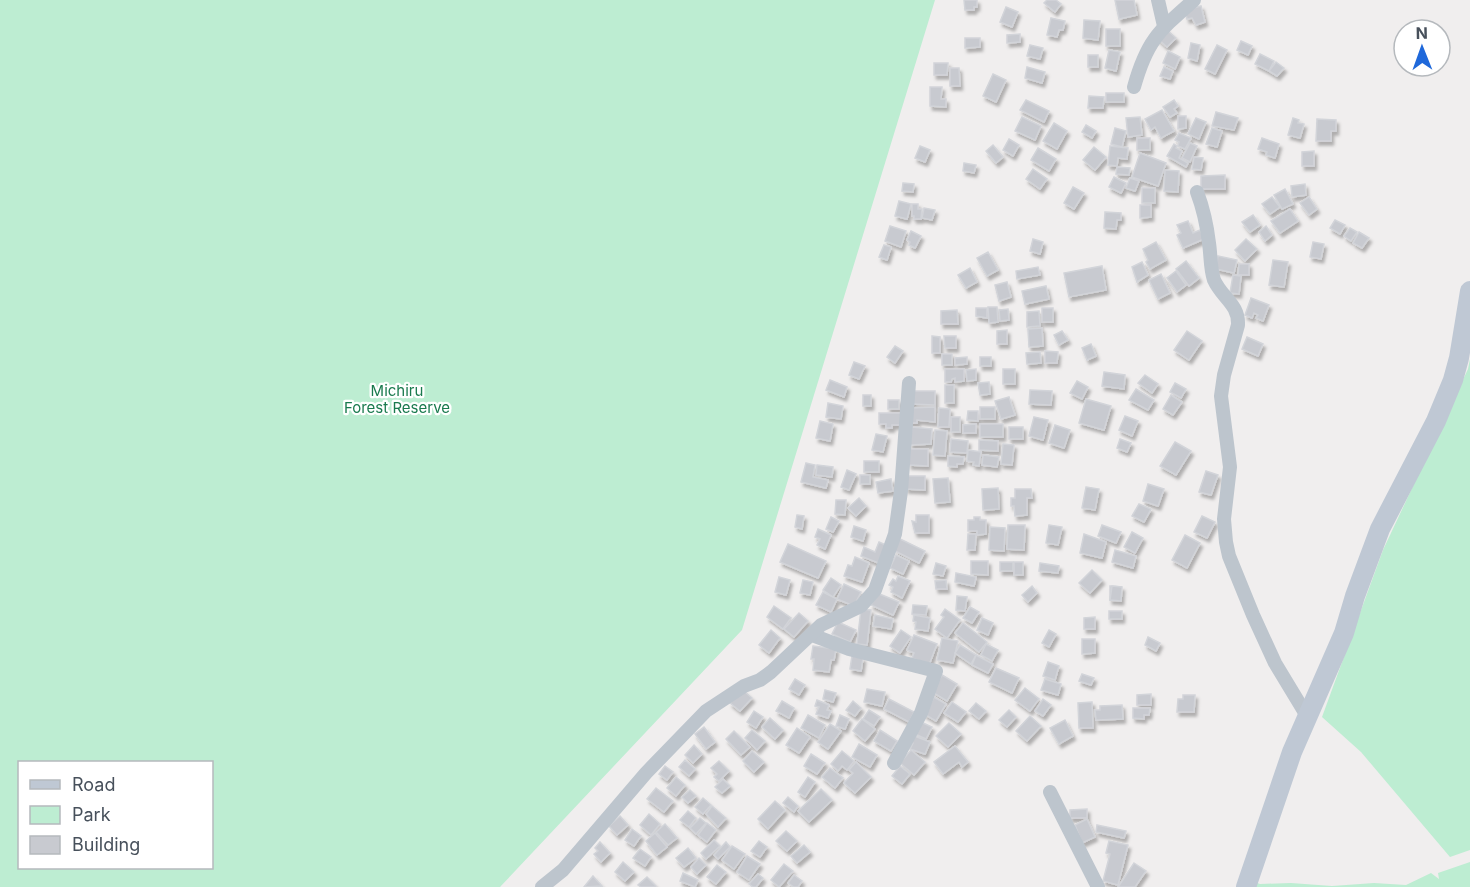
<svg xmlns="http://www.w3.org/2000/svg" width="1470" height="887" viewBox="0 0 1470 887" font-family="Inter,sans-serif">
<defs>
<filter id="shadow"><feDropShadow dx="2.5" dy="4" stdDeviation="1.5" flood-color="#0004"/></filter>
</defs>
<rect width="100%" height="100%" fill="#f0eeee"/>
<g fill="#bdedd2" fill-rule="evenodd">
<path d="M0 0H935L742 630 500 887H0ZM212 762V868H20V762Z"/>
<polygon points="1470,359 1470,850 1450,857 1361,752 1322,717 1383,550 1468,369"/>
<polygon points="1470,862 1470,887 1246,887 1249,880 1260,884 1291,883 1332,886 1374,883 1406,885 1431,873 1439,879 1438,873"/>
</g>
<g fill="#c8cad0" stroke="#d2d4d9" stroke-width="1.5" filter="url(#shadow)">
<polygon points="964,0 977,0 977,7 974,7 974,10 965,10"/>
<polygon points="1047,0 1056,0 1061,4 1055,12 1044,3"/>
<polygon points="1115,0 1134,0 1137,15 1119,19"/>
<polygon points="1201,6 1205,22 1196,25 1192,18 1187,19 1185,10"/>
<polygon points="1006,7 1018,12 1012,27 1000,22"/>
<polygon points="1051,18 1065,21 1063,30 1059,30 1057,37 1047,35"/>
<polygon points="1084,20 1100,21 1098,40 1083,38"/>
<polygon points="1165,28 1176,38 1167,47 1157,38"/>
<rect x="1106" y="29" width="14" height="17"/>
<polygon points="1020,34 1020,42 1007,43 1007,35"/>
<polygon points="965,38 980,38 980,47 965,48"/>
<polygon points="1241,41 1252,46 1248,55 1237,50"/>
<polygon points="1191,43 1200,45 1197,61 1188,58"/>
<polygon points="1030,45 1043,48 1040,59 1027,56"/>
<polygon points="1217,45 1227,50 1215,74 1205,69"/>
<polygon points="1109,50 1120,52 1116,71 1105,68"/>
<polygon points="1168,51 1180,57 1175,69 1163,63"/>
<polygon points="1260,54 1274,61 1269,71 1255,64"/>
<rect x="1088" y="55" width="10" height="12"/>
<polygon points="1276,62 1284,68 1277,76 1269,71"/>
<polygon points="934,63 948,63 947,75 934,75"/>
<polygon points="1027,67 1045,72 1042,83 1025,78"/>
<polygon points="1164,67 1173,71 1170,79 1160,76"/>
<polygon points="950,68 959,68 960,86 950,86"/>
<polygon points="993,74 1006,80 996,102 983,96"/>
<polygon points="930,87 942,87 941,99 946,99 946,107 930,106"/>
<rect x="1106" y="93" width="18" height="9"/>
<polygon points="1089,96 1104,97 1103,108 1088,108"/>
<polygon points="1026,100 1049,111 1044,122 1020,110"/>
<polygon points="1174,100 1178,106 1174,109 1177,113 1170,117 1163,107"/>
<polygon points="1162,110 1174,131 1161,138 1155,127 1151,130 1145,119"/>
<polygon points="1216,112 1238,118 1234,130 1212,126"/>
<polygon points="1178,116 1186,116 1186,128 1178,129"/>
<polygon points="1022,117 1041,126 1035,140 1015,131"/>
<polygon points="1140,117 1142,135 1128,137 1126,118"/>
<polygon points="1196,118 1206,122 1199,139 1188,134"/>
<polygon points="1293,118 1299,120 1298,123 1304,124 1300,138 1288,135"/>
<polygon points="1317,119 1336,120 1336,131 1331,131 1331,141 1316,141"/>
<polygon points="1054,123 1067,131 1057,149 1043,141"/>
<polygon points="1086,125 1096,131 1092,138 1082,132"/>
<polygon points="1115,128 1126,131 1122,147 1111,144"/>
<polygon points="1212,128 1222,131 1217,147 1206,144"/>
<polygon points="1179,133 1191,138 1185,149 1178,146 1179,142 1175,140"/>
<rect x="1137" y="138" width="13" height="12"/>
<polygon points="1262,138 1279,144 1275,158 1266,155 1267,152 1258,149"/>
<polygon points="1009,139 1019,145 1013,156 1003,150"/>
<polygon points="1190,143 1197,146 1190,162 1182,158"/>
<polygon points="1174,144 1177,146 1176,148 1182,151 1179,158 1188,163 1186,167 1167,156"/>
<polygon points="993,145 1003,157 996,163 986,151"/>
<polygon points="920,146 930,150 925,162 915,158"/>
<polygon points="1110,146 1128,148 1127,159 1118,158 1117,166 1108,165"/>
<polygon points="1094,147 1106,157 1095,170 1083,160"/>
<polygon points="1038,148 1056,159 1049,171 1031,160"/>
<polygon points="1314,151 1314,166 1302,166 1302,152"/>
<polygon points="1140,153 1166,163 1158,186 1132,177"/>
<polygon points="1194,157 1203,158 1201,170 1192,169"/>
<polygon points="964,163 976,165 974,173 963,171"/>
<polygon points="1117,167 1130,168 1129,175 1116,174"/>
<polygon points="1033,169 1047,179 1040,189 1026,179"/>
<polygon points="1165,170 1179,171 1178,192 1164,191"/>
<polygon points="1225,175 1225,189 1201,189 1201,176"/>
<polygon points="1114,177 1126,183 1121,193 1109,187"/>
<polygon points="1130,178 1139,181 1135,191 1126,188"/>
<polygon points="903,183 914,184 913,192 902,191"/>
<polygon points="1305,184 1306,195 1292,197 1291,186"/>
<polygon points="1073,187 1084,193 1074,209 1064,203"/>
<rect x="1142" y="188" width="13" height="15"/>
<polygon points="1285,189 1293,204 1282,209 1274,195"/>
<polygon points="1272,197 1280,207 1270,214 1262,204"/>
<polygon points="1309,197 1317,209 1309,215 1300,203"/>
<polygon points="899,201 911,204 907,219 895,216"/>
<polygon points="912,204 918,204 918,209 922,209 921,219 914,219 914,216 912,216"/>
<polygon points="1140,205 1151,205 1151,217 1140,218"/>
<polygon points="924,208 935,210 932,220 922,218"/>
<polygon points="1290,209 1298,221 1280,233 1271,221"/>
<polygon points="1105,212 1121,213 1121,220 1117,220 1116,229 1104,228"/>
<polygon points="1253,215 1260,225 1250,232 1242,222"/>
<polygon points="1335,220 1345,225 1340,234 1330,228"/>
<polygon points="1188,221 1193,233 1200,230 1204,239 1183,248 1177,235 1181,233 1177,225"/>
<polygon points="890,226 906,231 901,247 885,241"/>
<polygon points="1266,226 1272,235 1265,241 1259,232"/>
<polygon points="1350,228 1357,232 1351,241 1344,236"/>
<polygon points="911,231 921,236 915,248 909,245 910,242 907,240"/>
<polygon points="1359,232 1369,238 1362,248 1353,243"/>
<polygon points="1033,239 1043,242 1040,254 1030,251"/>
<polygon points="1246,239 1257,249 1245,261 1235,250"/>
<polygon points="1156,242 1166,260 1150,269 1146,262 1148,260 1143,249"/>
<polygon points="1313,242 1324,244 1321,259 1310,257"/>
<polygon points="884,245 891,247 887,260 879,257"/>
<polygon points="988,252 998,270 987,276 977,258"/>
<polygon points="1218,256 1237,260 1234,273 1216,269"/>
<polygon points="1273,260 1288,262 1284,287 1269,285"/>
<polygon points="1186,261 1199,278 1189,286 1176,269"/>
<polygon points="1142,262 1148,275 1137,282 1132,267"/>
<polygon points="1239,264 1249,264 1249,275 1238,275"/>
<polygon points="1102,266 1106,290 1069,297 1064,273"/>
<polygon points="1038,267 1040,275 1017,279 1016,271"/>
<polygon points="970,268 977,282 966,288 958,275"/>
<polygon points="1176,271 1186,285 1177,292 1167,278"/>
<polygon points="1161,274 1170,293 1158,299 1149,280"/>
<polygon points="1233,275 1241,276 1239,294 1230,293"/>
<polygon points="1007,282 1011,297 999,301 995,285"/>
<polygon points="1046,286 1049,299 1025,304 1022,291"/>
<polygon points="1251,298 1269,305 1263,321 1256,318 1258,315 1254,313 1252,318 1245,315"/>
<polygon points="988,307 997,307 998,322 989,323"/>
<polygon points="976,308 987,308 987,318 976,316"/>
<rect x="1042" y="308" width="11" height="14"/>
<polygon points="1008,309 1009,320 1000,321 999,310"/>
<polygon points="957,310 958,324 941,324 941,311"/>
<polygon points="1039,311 1040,326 1027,327 1027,312"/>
<polygon points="1042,328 1043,346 1029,347 1028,329"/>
<polygon points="1007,330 1007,344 997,344 997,331"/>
<polygon points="1062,331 1068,340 1059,345 1054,335"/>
<polygon points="1187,331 1202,341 1189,360 1174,350"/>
<polygon points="932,336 940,337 940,353 932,353"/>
<polygon points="944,336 956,336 956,348 945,348"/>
<polygon points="1247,337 1263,344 1258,356 1242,349"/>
<polygon points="1091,344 1096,356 1087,360 1082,348"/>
<polygon points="895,346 903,351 895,363 887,357"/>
<polygon points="1045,351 1058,352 1057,363 1045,363"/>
<polygon points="1040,352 1041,363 1027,364 1026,353"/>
<rect x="942" y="354" width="10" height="11"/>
<polygon points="967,357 967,364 955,365 955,358"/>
<rect x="980" y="357" width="11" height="9"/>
<polygon points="854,362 865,366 859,379 849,375"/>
<polygon points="945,369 964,369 964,381 955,382 955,378 952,379 951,382 945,382"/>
<polygon points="976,369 976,380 967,381 966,370"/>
<rect x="1003" y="369" width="12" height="15"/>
<polygon points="1104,372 1125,375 1124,389 1102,386"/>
<polygon points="1145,375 1158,384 1152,393 1138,383"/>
<polygon points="830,380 847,387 844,397 826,390"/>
<polygon points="1077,381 1088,387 1082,399 1070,393"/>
<polygon points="989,382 990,394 980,395 978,383"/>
<polygon points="1175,383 1186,389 1181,398 1170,392"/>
<rect x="945" y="385" width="9" height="18"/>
<polygon points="1136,389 1154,400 1148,410 1129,400"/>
<polygon points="1030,390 1052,391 1051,405 1029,404"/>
<polygon points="911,391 935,391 935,405 910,404"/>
<rect x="863" y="395" width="8" height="11"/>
<polygon points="1171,395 1182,402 1173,415 1163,409"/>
<polygon points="1009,397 1015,415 1001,419 995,401"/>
<polygon points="1086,399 1111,406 1104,430 1079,423"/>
<rect x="888" y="400" width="11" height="9"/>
<polygon points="828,403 843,406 841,419 826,417"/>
<polygon points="935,407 935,422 917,420 917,423 909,423 909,408"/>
<rect x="980" y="407" width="15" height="12"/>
<polygon points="939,408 950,409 949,427 938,427"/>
<polygon points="968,411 978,411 978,421 967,420"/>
<polygon points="879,413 902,413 902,425 892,425 892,428 886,428 886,424 879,424"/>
<polygon points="1125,416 1138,421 1132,436 1119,430"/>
<rect x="951" y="417" width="9" height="15"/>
<polygon points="1034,417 1048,420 1043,440 1029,436"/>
<polygon points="820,421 833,424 830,441 816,438"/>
<polygon points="976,424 976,433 963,433 963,425"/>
<rect x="980" y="424" width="23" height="13"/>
<polygon points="1055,425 1070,430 1064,448 1049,443"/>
<polygon points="912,427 932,429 931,444 910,445"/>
<rect x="1009" y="427" width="14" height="12"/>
<polygon points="935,430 947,431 945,456 933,455"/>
<polygon points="876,434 887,436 883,452 872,450"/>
<polygon points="951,439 968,441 967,453 950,452"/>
<polygon points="1120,439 1131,443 1127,452 1117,448"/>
<polygon points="979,440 998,441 998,451 979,450"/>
<polygon points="1175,442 1191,451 1176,475 1160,466"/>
<polygon points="1003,444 1014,445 1012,465 1001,464"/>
<polygon points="910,449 928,449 928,466 909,465"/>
<polygon points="968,450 981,452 979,466 973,465 974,462 967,461"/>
<polygon points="983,455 999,457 997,467 982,465"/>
<polygon points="948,456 964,457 963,464 957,464 957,467 948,466"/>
<rect x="864" y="461" width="15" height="11"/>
<polygon points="806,463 815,465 813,477 828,480 826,488 801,482"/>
<polygon points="817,465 833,467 832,477 816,475"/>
<polygon points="847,470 856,474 849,490 841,487"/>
<polygon points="1206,471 1218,475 1211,495 1199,492"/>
<rect x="860" y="475" width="10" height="9"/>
<polygon points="907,476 925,476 925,490 906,489"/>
<polygon points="948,478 950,502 935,503 933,479"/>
<polygon points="891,479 893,491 878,493 876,482"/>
<polygon points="1148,484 1164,489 1158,506 1143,501"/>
<polygon points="1086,487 1099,489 1095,510 1082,508"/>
<polygon points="998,488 999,509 983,510 982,489"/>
<polygon points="1015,489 1031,489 1032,498 1027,498 1027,515 1015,516 1014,506 1011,506 1011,498 1015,498"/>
<polygon points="859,498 866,506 856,516 848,508"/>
<polygon points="836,500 846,500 845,515 835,514"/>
<polygon points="1139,504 1151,509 1144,522 1132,516"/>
<polygon points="797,515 804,516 802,529 795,527"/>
<polygon points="916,515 929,515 929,533 915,533 912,521 916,522"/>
<polygon points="1202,516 1215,522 1207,538 1194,532"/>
<polygon points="831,517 839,521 833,532 826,529"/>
<polygon points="974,517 980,517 980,520 986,520 986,534 977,535 977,531 968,531 968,520 974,520"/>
<polygon points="1008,525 1025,525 1024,550 1007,549"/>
<polygon points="1049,525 1062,527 1058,545 1046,543"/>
<polygon points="1102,525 1121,532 1116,543 1098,536"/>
<polygon points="854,526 866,530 863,541 851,537"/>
<polygon points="990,527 1005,528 1004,551 989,550"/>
<polygon points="818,529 831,535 825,549 817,545 820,539 815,537"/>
<polygon points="1132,532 1143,538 1135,553 1124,547"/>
<polygon points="968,534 976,534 975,550 967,550"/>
<polygon points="1084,534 1106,542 1102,558 1080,553"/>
<polygon points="1185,535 1200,543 1187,568 1172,560"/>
<polygon points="898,538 925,551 919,563 895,551"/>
<polygon points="879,542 888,546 881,564 861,556 864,547 875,552"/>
<polygon points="788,544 826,561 818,578 780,562"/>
<polygon points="1115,550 1136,556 1133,568 1112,562"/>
<polygon points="896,555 909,561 903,574 890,568"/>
<polygon points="855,557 869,563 862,582 844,576 848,565 852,566"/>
<polygon points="971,561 988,561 988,575 971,574"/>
<rect x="1000" y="562" width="13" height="9"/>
<rect x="1014" y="562" width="9" height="13"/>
<polygon points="936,563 946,566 943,576 933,574"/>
<polygon points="1040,563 1059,566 1058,573 1039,571"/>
<polygon points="1092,570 1102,580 1090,593 1079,583"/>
<polygon points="956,573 976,577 974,586 955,582"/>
<polygon points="898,576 910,581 902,598 891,592 893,587 889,585 893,579 896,581"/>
<polygon points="779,577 790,580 786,595 775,592"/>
<polygon points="831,578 841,585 833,597 823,590"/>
<polygon points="803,580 813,582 810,595 800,593"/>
<polygon points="946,580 947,589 936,589 935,581"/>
<polygon points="844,584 861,592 854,606 837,599"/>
<polygon points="1032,586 1037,593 1028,602 1022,595"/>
<polygon points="1110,586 1121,587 1121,600 1110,600"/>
<polygon points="1112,586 1122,587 1121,601 1110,600"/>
<polygon points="823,592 837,599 831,612 816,605"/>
<polygon points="877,593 899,602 893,615 871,605"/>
<polygon points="957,596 967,597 965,611 956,610"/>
<polygon points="913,605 927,606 926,615 912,614"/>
<polygon points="774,606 791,618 783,629 767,617"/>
<polygon points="970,607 979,612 972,623 963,618"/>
<polygon points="861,609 871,610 867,645 857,644"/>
<polygon points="945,609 960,620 947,638 935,629 944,617 941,615"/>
<rect x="1109" y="611" width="13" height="8"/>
<polygon points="799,613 808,621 794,637 784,629"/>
<polygon points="875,615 893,619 891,629 873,626"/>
<polygon points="914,615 930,618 928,631 915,629 916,622 913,621"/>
<polygon points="1095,617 1095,629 1084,629 1084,618"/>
<polygon points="982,618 993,623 988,635 977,630"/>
<polygon points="838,622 856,630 850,642 832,634"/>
<polygon points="963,623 987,642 979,652 955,633"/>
<polygon points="771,630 780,638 769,653 759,645"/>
<polygon points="901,630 911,637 900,653 890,646"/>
<polygon points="1049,630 1056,634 1049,647 1042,643"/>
<polygon points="914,635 937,644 929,665 912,658 914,653 907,650"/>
<polygon points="1148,637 1160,643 1156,651 1145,645"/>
<polygon points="942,638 958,641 953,663 937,660"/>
<polygon points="1082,639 1095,639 1095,653 1082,654"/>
<polygon points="986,644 998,650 992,661 981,655"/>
<polygon points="960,645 976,655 971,664 955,653"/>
<polygon points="813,646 836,649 834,660 831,660 829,672 813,670 814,659 811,659"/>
<polygon points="976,655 993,664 988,673 972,665"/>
<polygon points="852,656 863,658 861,671 850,669"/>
<polygon points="1048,662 1059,666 1055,680 1043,676"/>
<polygon points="996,668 1019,678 1012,693 989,682"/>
<polygon points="1082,674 1094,678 1091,685 1079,681"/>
<polygon points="942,675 957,684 947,701 932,692"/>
<polygon points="795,679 805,685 799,695 789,689"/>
<polygon points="1045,679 1061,684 1058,695 1041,690"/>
<polygon points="1025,688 1039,699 1030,711 1015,700"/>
<polygon points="742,689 752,698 740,711 730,703"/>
<polygon points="867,689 885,692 882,706 864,702"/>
<polygon points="825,690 836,693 833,702 823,699"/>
<polygon points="1151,694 1151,705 1137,705 1137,695"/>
<polygon points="1183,695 1195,695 1194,712 1177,712 1178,699 1183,699"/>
<polygon points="934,697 946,704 936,721 924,714"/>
<polygon points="889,699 914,712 909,722 884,709"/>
<polygon points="1043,699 1051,705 1043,716 1035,711"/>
<polygon points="817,700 829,705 827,710 831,711 828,718 816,714 819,707 815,706"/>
<polygon points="782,701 794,708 789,718 776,711"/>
<polygon points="853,701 861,708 855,716 846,710"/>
<polygon points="952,702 966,712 958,722 944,713"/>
<polygon points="1092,702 1093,728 1079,728 1078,703"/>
<polygon points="976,703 986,711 979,719 969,711"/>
<polygon points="1122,705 1123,719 1096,720 1095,710 1100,710 1100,706"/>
<polygon points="1133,708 1150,708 1149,715 1144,715 1144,719 1133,718"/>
<polygon points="869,710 880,717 874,726 863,719"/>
<polygon points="1009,710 1016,717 1007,727 999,720"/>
<polygon points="754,711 763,717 756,728 747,722"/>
<polygon points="808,715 825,725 819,738 801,728"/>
<polygon points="840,715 849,719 845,729 836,726"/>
<polygon points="1030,716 1041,726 1027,741 1016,731"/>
<polygon points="770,718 783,730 775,739 762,727"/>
<polygon points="862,719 875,729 865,741 853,731"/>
<polygon points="1065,720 1073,736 1059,744 1050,728"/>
<polygon points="921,722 932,727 926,739 915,734"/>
<polygon points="949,723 961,734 948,747 936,736"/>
<polygon points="830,724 841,731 828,749 818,742"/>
<polygon points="704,727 715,742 706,749 695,734"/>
<polygon points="797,728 810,737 799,753 786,745"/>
<polygon points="752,730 765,741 757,750 745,738"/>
<polygon points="880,730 897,741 891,751 874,741"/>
<polygon points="734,731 750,747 741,755 726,739"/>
<polygon points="912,735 930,742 925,754 910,749 913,743 909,741"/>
<polygon points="859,744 877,755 870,767 852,757"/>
<polygon points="694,745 702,754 693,763 685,755"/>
<polygon points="955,746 968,762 962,767 959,762 943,774 934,762"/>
<polygon points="911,750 925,762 914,775 900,763"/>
<polygon points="752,751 764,762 754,772 743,761"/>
<polygon points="842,751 854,761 847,770 842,766 838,771 831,764"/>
<polygon points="811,754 825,763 817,774 804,766"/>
<polygon points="685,760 695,769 689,776 679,767"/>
<polygon points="719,761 729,771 719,781 714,777 717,774 711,768"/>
<polygon points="856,762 871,777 855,793 844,783 853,773 849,770"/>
<polygon points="665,766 673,772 667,780 659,774"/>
<polygon points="900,766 910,774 902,784 892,776"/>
<polygon points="830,768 843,778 835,788 822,777"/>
<polygon points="676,777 685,785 676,796 667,788"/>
<polygon points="808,777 815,782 805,797 798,792"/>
<polygon points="723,779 730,786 722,793 715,787"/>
<polygon points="656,788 673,801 664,812 647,799"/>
<polygon points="821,789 832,800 809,822 798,811"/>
<polygon points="690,790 696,796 688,803 682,797"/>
<polygon points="788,797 798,806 794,812 783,803"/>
<polygon points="703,798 711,805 703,814 695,807"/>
<polygon points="775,801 785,810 768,829 758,819"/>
<polygon points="712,806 726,818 718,827 706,814"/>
<polygon points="1087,809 1087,818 1070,818 1070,810"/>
<polygon points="688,811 696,818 689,827 680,820"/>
<polygon points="649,814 660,824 651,835 640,825"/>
<polygon points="620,816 628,825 617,835 609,826"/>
<polygon points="700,818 706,823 696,834 690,828"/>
<polygon points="1087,819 1095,837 1082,843 1075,825"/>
<polygon points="707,823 716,830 707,842 698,835"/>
<polygon points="665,824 677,838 668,845 656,832"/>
<polygon points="1097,825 1126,831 1124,838 1096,832"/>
<polygon points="632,829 641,836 634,846 625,840"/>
<polygon points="786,831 797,841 787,851 776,841"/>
<polygon points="655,833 667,847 657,855 646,841"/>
<polygon points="714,840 720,846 706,859 701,853"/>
<polygon points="759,841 767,847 760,857 751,851"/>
<polygon points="1109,841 1128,845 1118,885 1103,881 1110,854 1106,853"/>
<polygon points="600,842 610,853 601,862 594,854 598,851 595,848"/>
<polygon points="726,842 730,847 718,859 714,855"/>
<polygon points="804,845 810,852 797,863 791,856"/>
<polygon points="732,846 745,854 734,869 722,860"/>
<polygon points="688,848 696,858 684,867 676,858"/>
<polygon points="640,849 651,857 645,866 633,858"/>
<polygon points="747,856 760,864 749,880 737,872"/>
<polygon points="699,858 706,865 697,874 691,867"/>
<polygon points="623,862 634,872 625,881 615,872"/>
<polygon points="1134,863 1146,871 1135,887 1118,887"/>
<polygon points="784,864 793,871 779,887 771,880"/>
<polygon points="717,865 726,872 716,884 707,877"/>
<polygon points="683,873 698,880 695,887 680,881"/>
<polygon points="758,874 763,878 756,887 753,887 749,884"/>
<polygon points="794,875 802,881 798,887 794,887 788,883"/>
<polygon points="593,876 602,886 584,887"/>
<polygon points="647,877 656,886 655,887 641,887 638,885"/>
</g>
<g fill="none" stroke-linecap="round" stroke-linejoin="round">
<g stroke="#bdc5cd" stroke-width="14">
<polyline points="1158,0 1164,26"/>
<path d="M1134 87C1147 40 1159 31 1194 0"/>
<path d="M1197 192C1203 208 1207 226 1209 243 1211 256 1210 268 1214 280 1222 298 1239 304 1238 325L1224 375 1221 396 1230 467 1224 519 1226 542 1229 556 1253 615 1275 663 1307 716"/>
<polyline points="812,635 849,649 936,671 921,713 894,763"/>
<polyline points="1050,792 1098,887"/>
<polyline points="542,887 563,870 646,773 706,711 744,686 760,680 771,672 821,625 861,606 875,590 895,534 901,491 909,383"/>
</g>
<polyline stroke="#bfc8d4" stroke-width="20" points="1246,887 1292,752 1344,633 1355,596 1380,529 1436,421 1453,380 1459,358 1470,291"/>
</g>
<g text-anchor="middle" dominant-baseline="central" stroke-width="4.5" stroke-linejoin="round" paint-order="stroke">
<g font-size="15" fill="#1a7a4e" stroke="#fff">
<text x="397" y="390">Michiru<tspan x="397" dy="17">Forest Reserve</tspan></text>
</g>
</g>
<rect x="18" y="761" width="195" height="108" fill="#ffffff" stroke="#b5b9bd" stroke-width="1.5"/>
<rect x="30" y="780" width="30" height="9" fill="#bfc8d4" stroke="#b5b9bd" stroke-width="1.5"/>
<text x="72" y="791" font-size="18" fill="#47505b">Road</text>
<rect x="30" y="806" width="30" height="18" fill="#bdedd2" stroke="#b5b9bd" stroke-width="1.5"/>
<text x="72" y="821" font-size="18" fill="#47505b">Park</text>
<rect x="30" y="836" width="30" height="18" fill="#c8cad0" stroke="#b5b9bd" stroke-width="1.5"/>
<text x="72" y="851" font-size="18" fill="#47505b">Building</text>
<g transform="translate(1422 48) rotate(359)"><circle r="28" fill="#ffffff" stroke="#b5b9bd" stroke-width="1.5"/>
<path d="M0-4.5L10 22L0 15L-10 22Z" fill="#1f68da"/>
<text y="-9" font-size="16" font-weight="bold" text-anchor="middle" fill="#47505b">N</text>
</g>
</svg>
